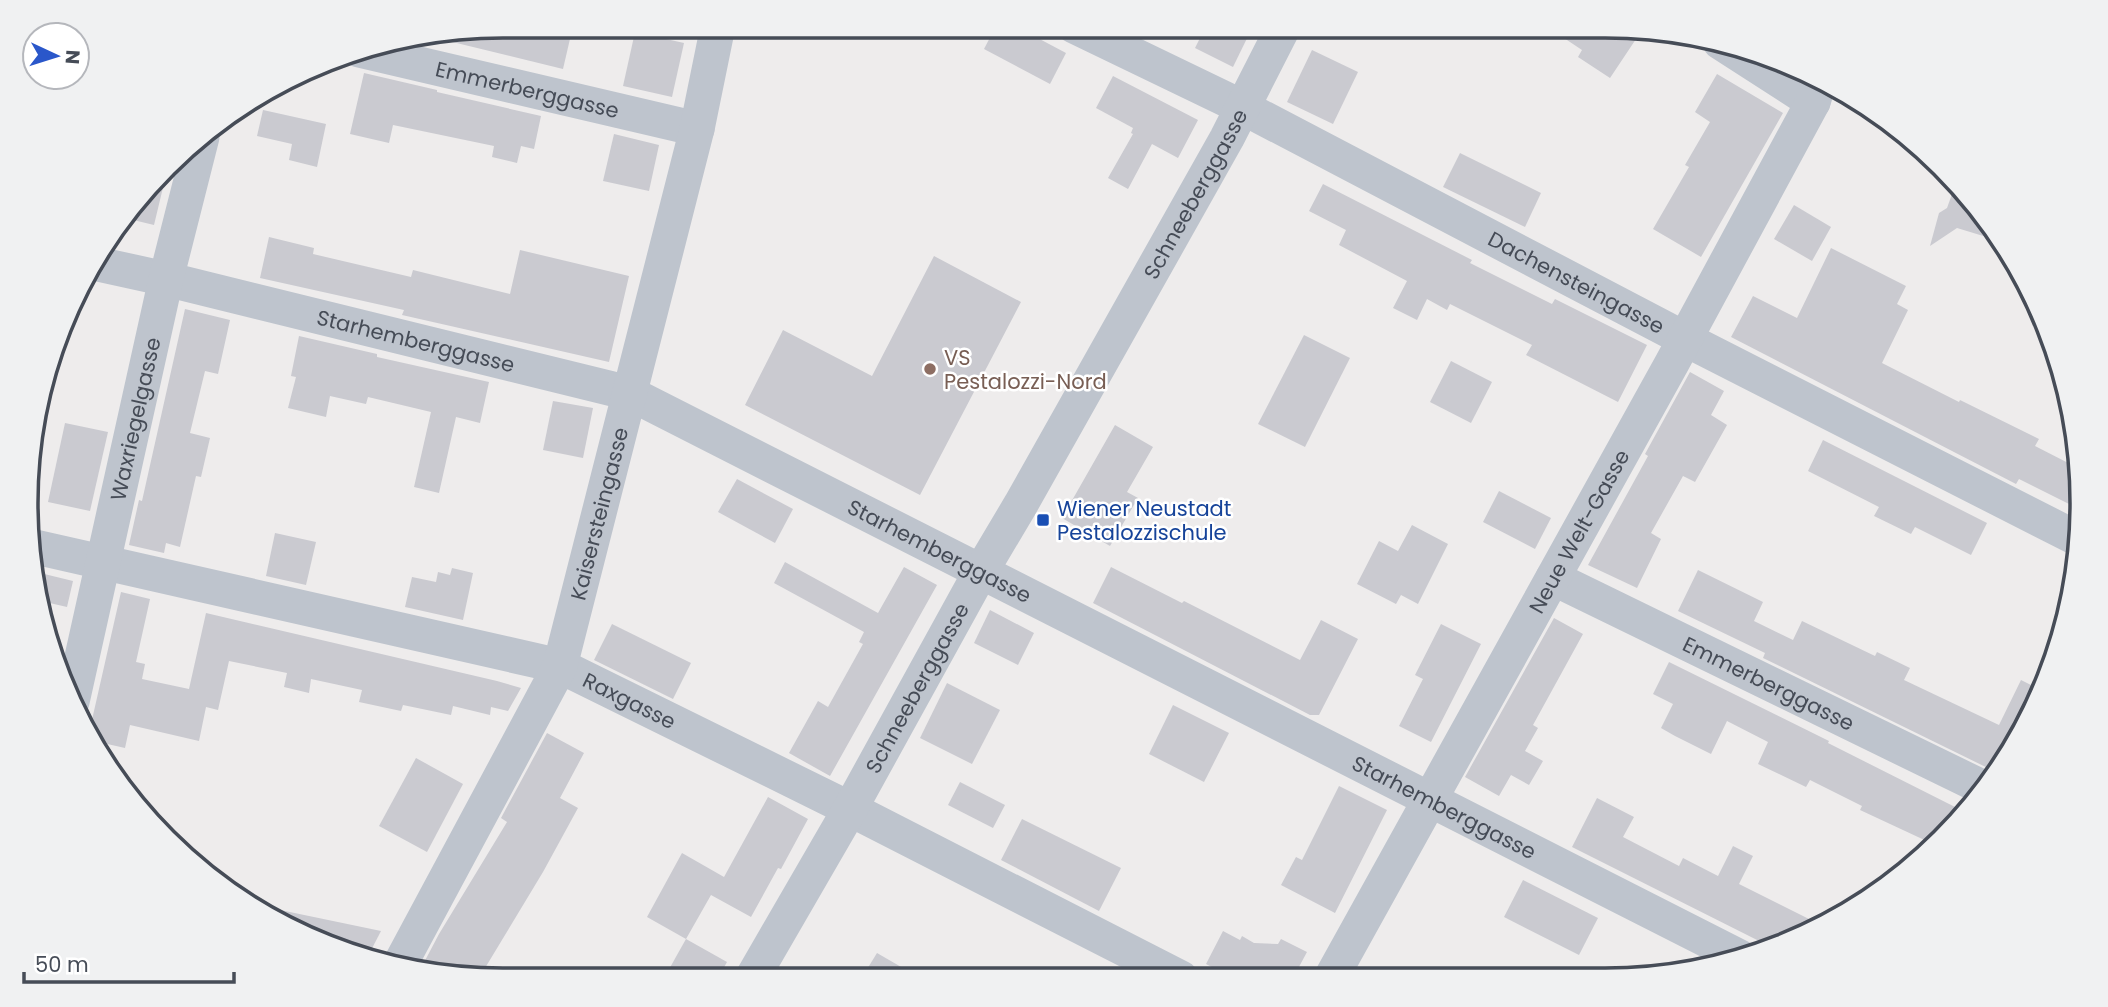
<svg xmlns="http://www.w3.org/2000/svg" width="2108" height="1007" viewBox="0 0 2108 1007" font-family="Poppins,sans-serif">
<rect width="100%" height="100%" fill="#eeecec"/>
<g fill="#cacad0">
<polygon points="503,26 573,26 563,69 436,38"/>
<polygon points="996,26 1015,26 1066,53 1050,84 984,49"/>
<polygon points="1206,26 1253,26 1233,67 1195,48"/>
<polygon points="1546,26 1605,26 1642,30 1610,78 1578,57 1582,50"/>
<polygon points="635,32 684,43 672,97 623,86"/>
<polygon points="1312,50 1358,72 1333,124 1287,102"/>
<polygon points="364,73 437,90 437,92 541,116 534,149 521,146 517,163 492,157 494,146 393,125 389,143 350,134"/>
<polygon points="1717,74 1783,113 1701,257 1653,229 1689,167 1685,165 1710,122 1695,112"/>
<polygon points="1113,76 1198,120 1178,158 1152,144 1128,189 1108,178 1133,134 1131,133 1133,128 1096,108"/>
<polygon points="263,110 326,124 317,167 289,160 292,144 257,136"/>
<polygon points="614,134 659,145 649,191 603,181"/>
<polygon points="1460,153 1541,193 1525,227 1443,187"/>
<polygon points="166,175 154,225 125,218 136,207"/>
<polygon points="1956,183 2002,239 2003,242 1957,228 1930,246 1939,213 1947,208"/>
<polygon points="1323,184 1472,260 1470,263 1552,304 1555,299 1647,345 1618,402 1526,355 1532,345 1450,304 1447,310 1427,299 1417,320 1393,308 1407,281 1339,245 1346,230 1309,211"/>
<polygon points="1794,205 1831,227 1812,261 1774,239"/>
<polygon points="269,237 314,248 313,254 411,277 413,270 510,294 520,250 629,276 609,362 402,315 404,310 260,278"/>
<polygon points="1831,248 1906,286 1897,304 1908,310 1882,363 1959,402 1960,400 2039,439 2035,446 2078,468 2081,510 2019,479 2016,484 1731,337 1753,296 1797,318"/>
<polygon points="934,256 1021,302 920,495 745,405 783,330 872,376"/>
<polygon points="185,309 230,320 218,374 205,371 190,433 210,438 201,477 196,476 180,547 166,543 164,553 129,545 139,500 142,501"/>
<polygon points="1304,335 1350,358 1305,447 1258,424"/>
<polygon points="299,336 377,354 377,357 489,382 480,423 456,417 439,493 414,487 431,412 368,397 366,404 330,396 326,417 288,408 296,377 291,376"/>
<polygon points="1451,361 1492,382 1471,423 1430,402"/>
<polygon points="1690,372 1724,391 1711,415 1727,425 1695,482 1683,476 1651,533 1661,539 1637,588 1588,565 1648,456 1645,454"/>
<polygon points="553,401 593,408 583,458 543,450"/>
<polygon points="65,423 108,432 90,511 48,502"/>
<polygon points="1115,425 1153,447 1127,492 1138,498 1110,546 1062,518"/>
<polygon points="1823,440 1987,523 1971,555 1915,527 1911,534 1874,516 1879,507 1808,471"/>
<polygon points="737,479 793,509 775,543 718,512"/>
<polygon points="1499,491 1551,518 1535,549 1483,522"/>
<polygon points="1412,525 1448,544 1418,604 1401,595 1396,604 1357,584 1379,541 1398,551"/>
<polygon points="275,533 316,542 306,585 266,576"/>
<polygon points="785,562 878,613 904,567 937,585 830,776 789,753 818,701 828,707 863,644 859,642 864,632 774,583"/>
<polygon points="1111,567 1182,603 1184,601 1300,660 1321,620 1358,639 1319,715 1310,715 1093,603"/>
<polygon points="452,568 473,573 463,620 405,607 412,577 436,582 438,572 450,575"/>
<polygon points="1698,570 1763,602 1754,621 1793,640 1802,621 1875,656 1877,652 1910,668 1904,680 1999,725 2021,680 2043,691 1996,772 1763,658 1765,653 1678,611"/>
<polygon points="32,571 73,581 67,607 41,601"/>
<polygon points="121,592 150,599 136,662 145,664 142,679 189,689 206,613 497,681 521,688 508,711 491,707 490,715 453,706 451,715 403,705 401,711 359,702 362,690 311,679 309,693 284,687 287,673 229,661 218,710 206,707 199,741 130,725 125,748 94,741 89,733"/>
<polygon points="990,610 1034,633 1018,665 974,643"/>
<polygon points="1554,618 1583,634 1533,725 1538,728 1525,751 1543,761 1529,785 1511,775 1499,796 1465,777"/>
<polygon points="612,624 691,663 673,699 594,660"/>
<polygon points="1441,624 1481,644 1431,742 1399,726 1423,679 1415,675"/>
<polygon points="1669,662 1829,741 1828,743 1965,812 1933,844 1860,810 1862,806 1810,780 1806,787 1758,764 1768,742 1727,721 1711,754 1675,736 1661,728 1673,704 1653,694"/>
<polygon points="947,683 1000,710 972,764 920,738"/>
<polygon points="1173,705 1229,733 1204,782 1149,754"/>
<polygon points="547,733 584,753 560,798 578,808 543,872 479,978 419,972 439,934 507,822 501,818"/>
<polygon points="416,758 463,784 427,852 379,826"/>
<polygon points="960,782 1005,805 993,828 948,805"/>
<polygon points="1339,786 1387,810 1335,913 1281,885 1296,857 1302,860"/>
<polygon points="768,797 808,819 781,869 778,868 751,917 711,895 686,939 647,917 682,853 724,877"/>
<polygon points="1597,798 1634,817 1623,837 1679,866 1683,858 1718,876 1733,846 1753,856 1739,884 1821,925 1788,944 1773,948 1572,847"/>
<polygon points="1022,819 1121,868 1099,911 1001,860"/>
<polygon points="1523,880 1598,918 1579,955 1504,917"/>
<polygon points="261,906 381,931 367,958 320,944 259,911"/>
<polygon points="1223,931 1240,940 1242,936 1254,943 1278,944 1281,939 1307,952 1293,978 1233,978 1206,964"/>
<polygon points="686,939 727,962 717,980 663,980"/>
<polygon points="877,953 922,979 861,979"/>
</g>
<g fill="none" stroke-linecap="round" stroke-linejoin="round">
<g stroke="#bec4cd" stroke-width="35">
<path id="s1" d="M1074 26 1244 108 1685 339 2078 539"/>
<polyline points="1720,42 1813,102"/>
<path id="s2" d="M359 50 697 129"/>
<path id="s3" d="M93 263 166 279 629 393 1740 957"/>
<path id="s4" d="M31 546 560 666 850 809 1181 978"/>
<path id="s5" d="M1553 578 1986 789"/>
<path id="s6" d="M72 702 166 279 202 137"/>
<path id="s7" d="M398 968 560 666 697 129 718 26"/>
<path id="s8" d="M1331 978 1672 363 1813 102 1820 80"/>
<path id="s9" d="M751 980 850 809 980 573 1021 504 1227 138 1284 26"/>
</g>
</g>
<circle fill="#8d6e63" stroke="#fff" stroke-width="2.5" cx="930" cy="369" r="7"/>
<rect fill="#1a4fb4" stroke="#fff" stroke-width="2.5" x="1036" y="513" width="14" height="14" rx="3.5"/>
<g text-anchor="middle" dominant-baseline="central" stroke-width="5" stroke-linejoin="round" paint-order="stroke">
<g font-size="21" fill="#464c57" stroke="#fff">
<text stroke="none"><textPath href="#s2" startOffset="173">Emmerberggasse</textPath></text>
<text stroke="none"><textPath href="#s9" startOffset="903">Schneeberggasse</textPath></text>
<text stroke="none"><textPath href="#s1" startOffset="564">Dachensteingasse</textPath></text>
<text stroke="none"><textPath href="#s3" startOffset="332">Starhemberggasse</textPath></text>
<text stroke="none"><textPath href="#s6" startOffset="290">Waxriegelgasse</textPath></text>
<text stroke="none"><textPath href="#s7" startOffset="500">Kaisersteingasse</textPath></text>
<text stroke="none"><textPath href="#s8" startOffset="511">Neue Welt-Gasse</textPath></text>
<text stroke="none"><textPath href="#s3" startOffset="900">Starhemberggasse</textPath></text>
<text stroke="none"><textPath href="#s5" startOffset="240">Emmerberggasse</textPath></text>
<text stroke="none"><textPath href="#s9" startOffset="336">Schneeberggasse</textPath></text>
<text stroke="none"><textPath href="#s4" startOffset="620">Raxgasse</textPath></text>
<text stroke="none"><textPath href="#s3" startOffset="1466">Starhemberggasse</textPath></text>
</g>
<g font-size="21" fill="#785e54" stroke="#fff" text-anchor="start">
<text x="944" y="357">VS<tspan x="944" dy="24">Pestalozzi-Nord</tspan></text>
</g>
<g font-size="21" fill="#164399" stroke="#fff" text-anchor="start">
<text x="1057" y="508">Wiener Neustadt<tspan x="1057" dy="24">Pestalozzischule</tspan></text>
</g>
</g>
<path d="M0 0H2108V1007H0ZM503 38H1605A465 465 0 0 1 2070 503V503A465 465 0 0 1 1605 968H503A465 465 0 0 1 38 503V503A465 465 0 0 1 503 38Z" fill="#f0f1f2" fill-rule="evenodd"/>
<path fill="none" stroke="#464c57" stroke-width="3.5" d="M503 38H1605A465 465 0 0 1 2070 503V503A465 465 0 0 1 1605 968H503A465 465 0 0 1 38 503V503A465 465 0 0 1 503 38Z"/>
<g transform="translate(56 56) rotate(94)"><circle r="33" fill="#ffffff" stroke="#b5b7bc" stroke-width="2"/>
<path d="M0-5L12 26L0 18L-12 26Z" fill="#2a57ca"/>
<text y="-10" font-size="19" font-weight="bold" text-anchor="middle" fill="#464c57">N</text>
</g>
<path d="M24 972v10h210v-10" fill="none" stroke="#464c57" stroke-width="3.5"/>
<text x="35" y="972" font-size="21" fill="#464c57" stroke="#ffffff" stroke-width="5" paint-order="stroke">50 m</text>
</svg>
